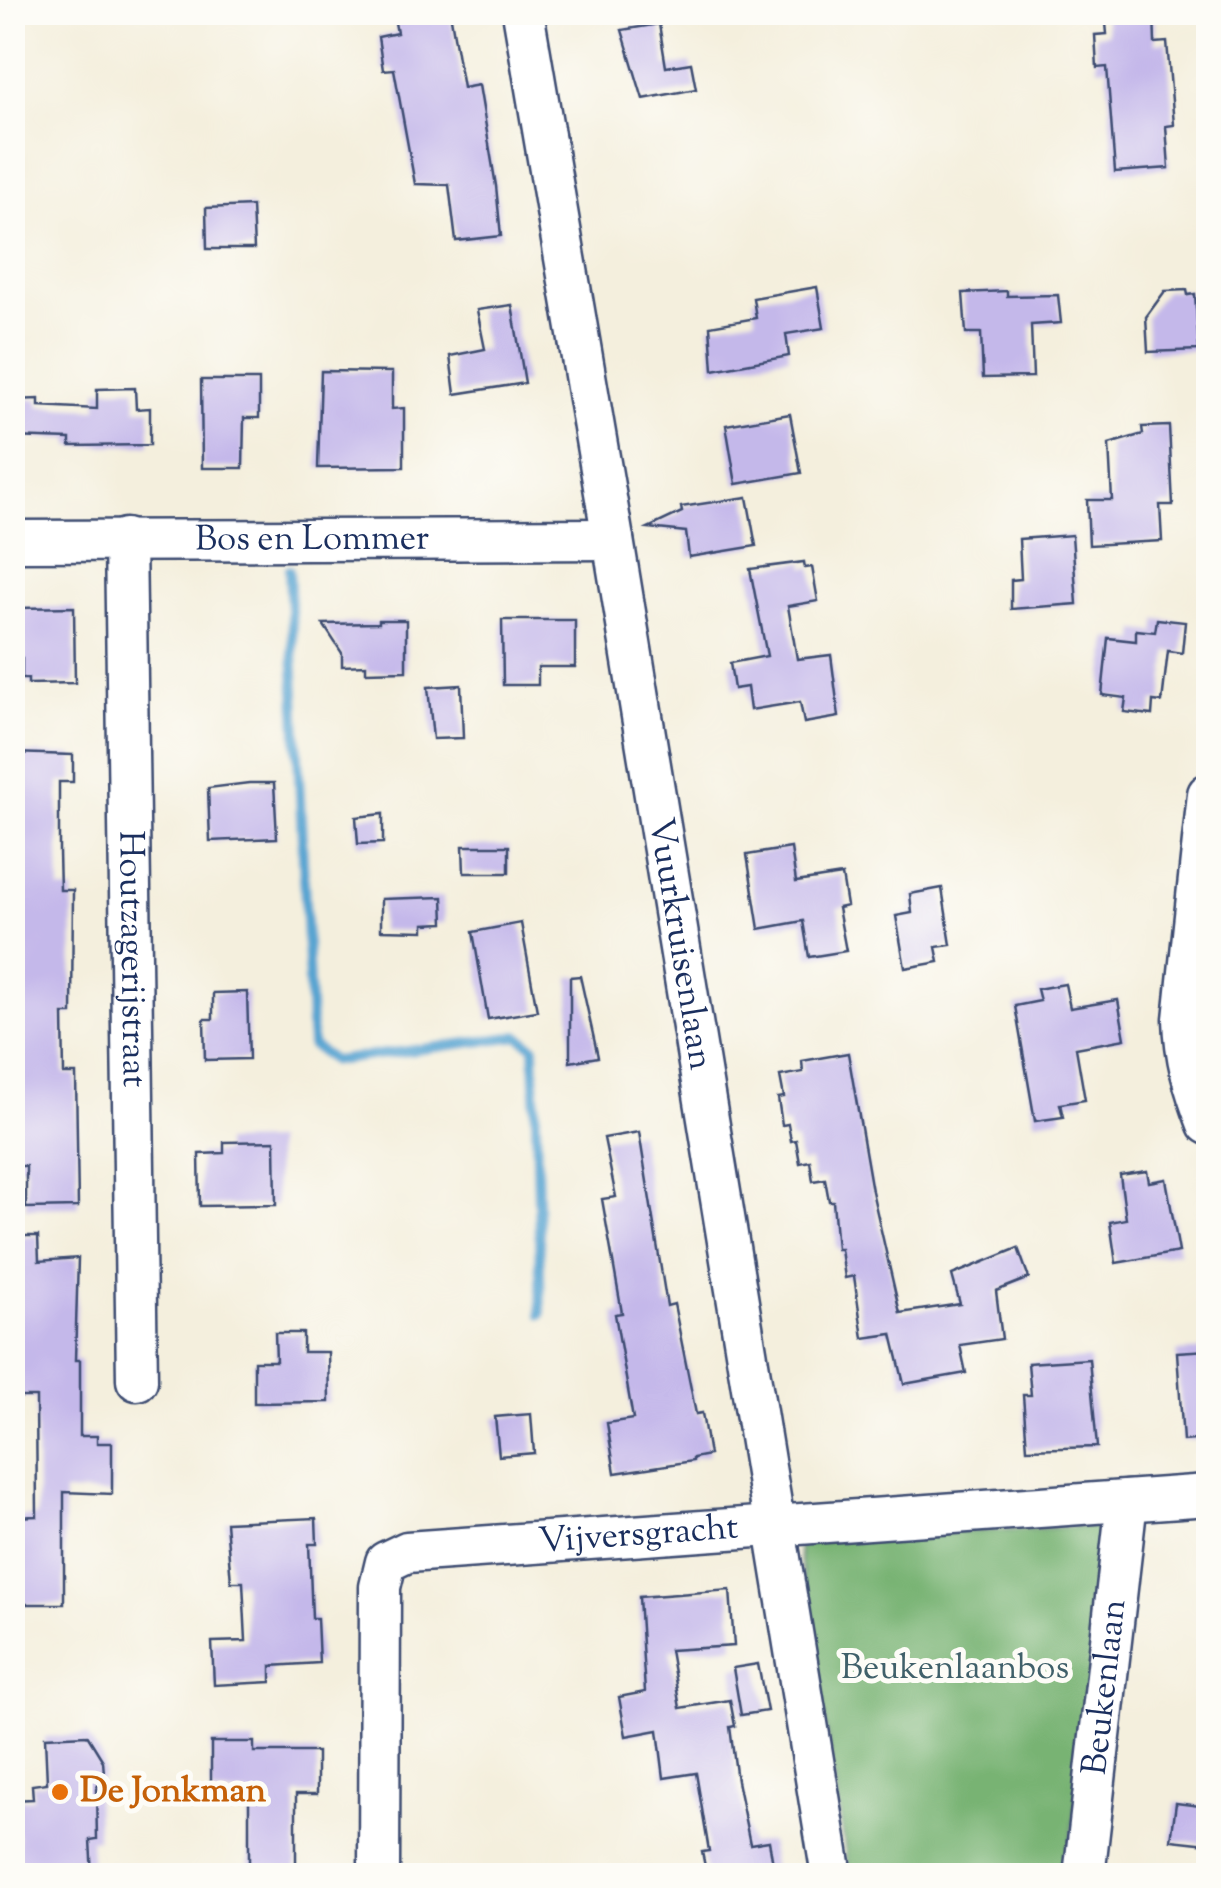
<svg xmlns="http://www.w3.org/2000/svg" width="1221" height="1888" viewBox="0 0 1221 1888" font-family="'Sorts Mill Goudy',serif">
<rect width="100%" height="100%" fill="#fdfcf7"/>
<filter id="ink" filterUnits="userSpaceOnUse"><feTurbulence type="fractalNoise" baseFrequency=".01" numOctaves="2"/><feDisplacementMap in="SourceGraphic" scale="20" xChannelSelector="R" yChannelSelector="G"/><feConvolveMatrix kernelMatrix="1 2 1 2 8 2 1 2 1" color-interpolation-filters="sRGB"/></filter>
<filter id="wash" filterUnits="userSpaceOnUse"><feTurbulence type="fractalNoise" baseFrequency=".0048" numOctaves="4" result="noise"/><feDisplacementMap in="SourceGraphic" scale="40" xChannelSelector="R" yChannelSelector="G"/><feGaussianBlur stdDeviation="2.25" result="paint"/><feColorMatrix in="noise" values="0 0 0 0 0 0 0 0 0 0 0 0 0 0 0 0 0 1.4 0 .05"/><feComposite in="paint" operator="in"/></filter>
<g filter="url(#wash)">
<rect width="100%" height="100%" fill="#f4efdd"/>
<polygon fill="#78b373" stroke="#4a7168" stroke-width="2.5" points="1110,1525 1067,1875 849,1875 797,1539"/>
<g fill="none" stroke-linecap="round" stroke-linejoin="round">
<polyline stroke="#59a4d1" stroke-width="10" points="289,570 312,1045 333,1061 519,1036 534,1047 541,1314"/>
</g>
<g id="blocks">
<g fill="#c4b8ea">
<polygon points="393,12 450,12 463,88 479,85 496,186 501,236 456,241 449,185 415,184 394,69 383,70 378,37 397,33"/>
<polygon points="1105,12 1154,12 1155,43 1167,42 1174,125 1166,126 1169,168 1115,172 1107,67 1097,68 1095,35 1107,34"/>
<polygon points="659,24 666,67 691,63 696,89 643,99 622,30"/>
<polygon points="252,206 254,249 207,249 206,208"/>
<polygon points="817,287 824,328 786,334 789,356 713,370 710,326 756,318 753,298"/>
<polygon points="1187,290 1188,295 1195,294 1199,350 1148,352 1146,317 1165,291"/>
<polygon points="1007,291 1007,296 1058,295 1061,323 1031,325 1033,377 983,378 981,333 966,333 963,293"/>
<polygon points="512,305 525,383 455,394 450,356 485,349 477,310"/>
<polygon points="321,371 392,372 392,409 404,408 404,467 318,468"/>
<polygon points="201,380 259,380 259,418 244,418 243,468 202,468"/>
<polygon points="135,388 136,409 150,408 150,445 70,446 70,439 12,437 12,400 39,399 39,406 97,409 97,389"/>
<polygon points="790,414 801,473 736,484 726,425"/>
<polygon points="1169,426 1173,505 1160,505 1162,541 1089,545 1087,500 1112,500 1109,444 1143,434 1142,427"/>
<polygon points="747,497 756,546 689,557 686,532 648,528 682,512 681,507"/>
<polygon points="1072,535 1077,604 1011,609 1011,580 1021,579 1019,539"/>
<polygon points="804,562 805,568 812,567 818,601 788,606 797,659 831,655 839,717 804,723 800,702 750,710 747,687 734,689 730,663 767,656 750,569"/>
<polygon points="74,607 75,683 28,684 28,679 22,679 22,658 19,658 18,608"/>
<polygon points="1157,619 1185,622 1182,653 1168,651 1162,702 1153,701 1152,715 1124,712 1126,698 1102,695 1108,638 1136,641 1136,630 1155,632"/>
<polygon points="379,620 406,620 406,671 366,672 366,665 342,666 342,653 323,624 379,623"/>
<polygon points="502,620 575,620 575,667 538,667 538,685 503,685"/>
<polygon points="461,685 463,738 433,739 428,687"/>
<polygon points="12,753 73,755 73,782 59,782 59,852 60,890 73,890 72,1014 63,1014 64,1074 76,1074 78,1207 26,1208 26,1166 12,1166"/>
<polygon points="249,783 274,783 277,838 210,841 208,788"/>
<polygon points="383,814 383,843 358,844 356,817"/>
<polygon points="463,846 509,846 509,873 464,873"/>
<polygon points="791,848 796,882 842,875 847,906 838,908 846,951 809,957 803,921 759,929 747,855"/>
<polygon points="942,888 951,945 936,947 939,962 905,968 896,916 912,913 910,894"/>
<polygon points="443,897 444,923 424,924 424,931 381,930 381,899"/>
<polygon points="521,923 537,1011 488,1019 473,932"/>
<polygon points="580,976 598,1057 570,1062 570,977"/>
<polygon points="1065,984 1070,1008 1118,1000 1125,1039 1076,1048 1085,1100 1060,1104 1063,1117 1035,1121 1015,1006 1040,1001 1037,989"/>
<polygon points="247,992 249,1059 205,1060 204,1019 213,1019 213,993"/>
<polygon points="848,1053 872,1191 900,1313 960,1304 952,1275 1018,1248 1029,1278 996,1291 1002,1339 960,1345 966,1373 904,1384 892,1334 863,1338 854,1276 845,1278 841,1249 837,1249 833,1201 829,1201 825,1179 813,1181 810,1161 800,1163 796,1140 791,1141 788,1124 782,1125 778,1098 784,1097 780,1076 803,1072 802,1061"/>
<polygon points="639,1132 667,1306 674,1304 696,1414 702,1413 709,1455 693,1458 693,1461 615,1473 607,1423 633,1419 615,1314 622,1313 602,1199 616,1197 604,1138"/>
<polygon points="275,1141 276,1205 200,1206 199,1154 224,1153 224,1142"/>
<polygon points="1147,1171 1149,1182 1166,1179 1179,1252 1116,1263 1110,1222 1126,1219 1120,1175"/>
<polygon points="12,1236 38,1236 39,1261 78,1258 75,1360 80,1360 80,1436 97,1436 97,1443 112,1443 112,1494 64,1492 64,1604 12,1604 12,1517 37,1516 36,1397 12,1397"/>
<polygon points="275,1333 303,1333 303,1352 328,1352 329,1402 254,1403 254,1361 276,1361"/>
<polygon points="1208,1350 1208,1439 1183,1441 1177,1352"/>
<polygon points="1089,1359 1097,1447 1027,1449 1023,1395 1031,1395 1028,1363"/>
<polygon points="531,1414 534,1453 499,1456 495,1417"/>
<polygon points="316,1518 317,1544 309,1544 312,1618 317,1618 319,1663 271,1666 271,1682 214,1685 212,1642 246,1641 243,1582 231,1582 226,1522"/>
<polygon points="730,1590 734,1646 670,1650 680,1708 730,1700 735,1726 730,1727 737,1781 750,1844 769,1841 775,1876 707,1876 702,1852 709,1851 696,1773 664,1778 658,1730 626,1736 619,1697 645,1692 639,1597"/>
<polygon points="758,1664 767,1711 741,1715 733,1668"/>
<polygon points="87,1735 103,1761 104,1774 96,1789 97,1839 90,1840 92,1876 20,1876 18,1833 12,1834 12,1800 33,1799 32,1785 47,1783 45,1737"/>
<polygon points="211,1742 254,1742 254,1752 317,1752 317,1794 296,1794 296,1876 249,1876 249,1794 211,1794"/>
<polygon points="1176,1803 1208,1807 1208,1844 1171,1840"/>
</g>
</g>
</g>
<g filter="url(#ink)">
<use href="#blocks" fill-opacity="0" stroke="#3c4c71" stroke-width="2.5"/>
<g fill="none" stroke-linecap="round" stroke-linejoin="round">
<g stroke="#3c4c71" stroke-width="45">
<g id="street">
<path id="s1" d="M523 12 613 539 832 1876"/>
<path id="s2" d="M125 539 137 1380"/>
<path id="s3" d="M12 541 613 539"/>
<path d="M1208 794 1184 1019C1185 1057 1194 1088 1208 1124"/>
<path id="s4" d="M379 1876 380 1587 386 1562 407 1552 1208 1495"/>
<path id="s5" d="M1084 1876 1127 1501"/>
</g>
</g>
<use href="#street" stroke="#fff" stroke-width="40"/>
</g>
</g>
<circle fill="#e8710a" stroke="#fdfcf7" stroke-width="4" cx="60" cy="1792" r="10"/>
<g text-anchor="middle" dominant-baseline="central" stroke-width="10" stroke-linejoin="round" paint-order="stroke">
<g font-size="35" fill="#1b2f5e" stroke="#fdfcf7">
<text stroke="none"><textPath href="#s3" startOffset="300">Bos en Lommer</textPath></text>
<text stroke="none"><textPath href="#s1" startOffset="945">Vuurkruisenlaan</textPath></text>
<text stroke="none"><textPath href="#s2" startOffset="420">Houtzagerijstraat</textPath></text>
<text stroke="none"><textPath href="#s4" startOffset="570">Vijversgracht</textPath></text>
<text stroke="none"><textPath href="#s5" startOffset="190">Beukenlaan</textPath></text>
</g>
<g font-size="35" fill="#40606a" stroke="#fdfcf7">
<text x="955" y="1669">Beukenlaanbos</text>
</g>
<g font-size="35" font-weight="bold" fill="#c56008" stroke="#fdfcf7" text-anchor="start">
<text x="80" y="1792">De Jonkman</text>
</g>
</g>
<rect width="1221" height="1888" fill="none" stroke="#fdfcf7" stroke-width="50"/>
</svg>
